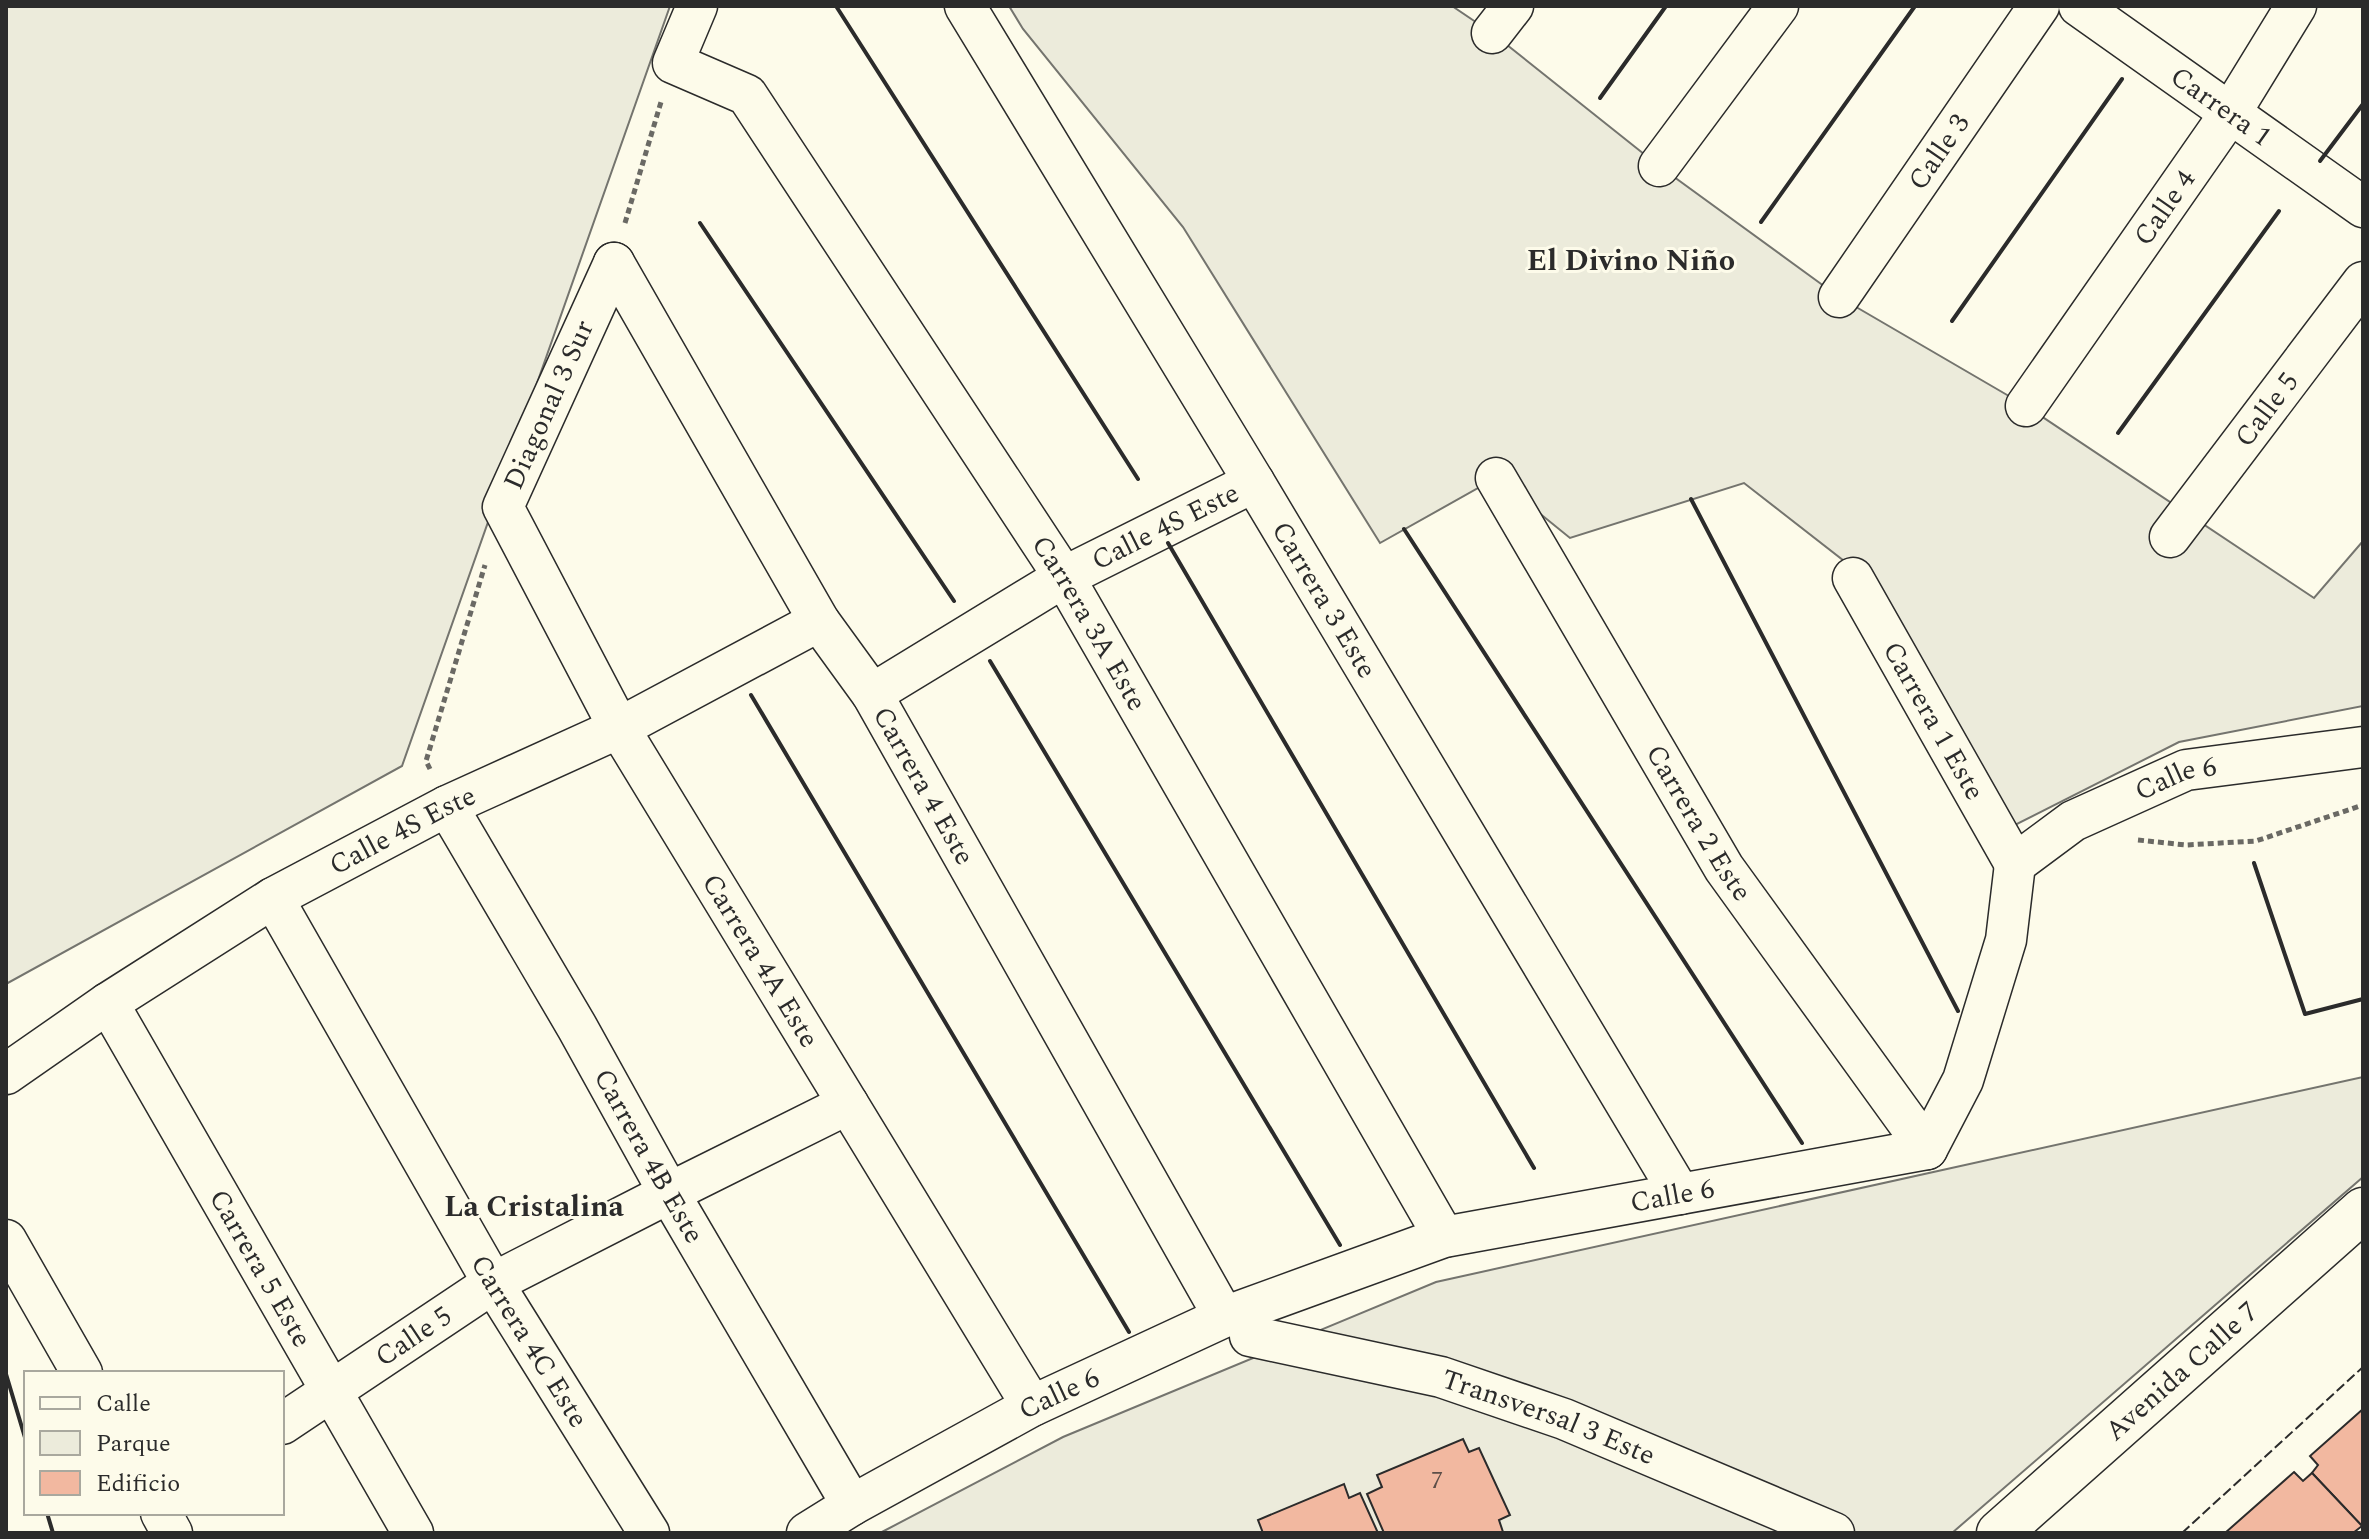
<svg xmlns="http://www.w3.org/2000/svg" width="2369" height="1539" viewBox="0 0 2369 1539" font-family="Spectral,serif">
<rect width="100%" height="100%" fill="#fdfbea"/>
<g fill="#ecebdb" stroke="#74746e" stroke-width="2">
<polygon points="6,6 670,6 402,766 6,984"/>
<polygon points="1009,6 1452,6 1492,33 1659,166 1839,297 2026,406 2314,598 2363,541 2363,706 2179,742 2015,825 1862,575 1744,483 1570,538 1496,478 1380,543 1183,227 1023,29"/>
<polygon points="2363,1077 2363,1177 1952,1533 880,1533 1063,1437 1436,1282"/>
</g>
<g fill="#f2b8a0" stroke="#2b2b2b" stroke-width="2">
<polygon points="2363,1409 2363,1525 2362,1526 2312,1473 2318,1465 2310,1456"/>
<polygon points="1463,1439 1469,1452 1479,1448 1510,1515 1499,1520 1503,1532 1384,1533 1367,1494 1382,1487 1377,1475"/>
<polygon points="2294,1472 2303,1481 2312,1473 2362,1526 2353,1533 2225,1533"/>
<polygon points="1344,1484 1349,1498 1360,1493 1378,1533 1263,1533 1258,1520"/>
</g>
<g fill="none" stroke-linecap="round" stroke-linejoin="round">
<g stroke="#2b2b2b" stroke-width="43">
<g id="street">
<path id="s1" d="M697 6 673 63 747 95 1064 577 1444 1237"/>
<path id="s2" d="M965 6 1254 482 1680 1194"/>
<path id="s3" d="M2079 6 2363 207"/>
<polyline points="1492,33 1513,6"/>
<polyline points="1659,166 1778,6"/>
<path id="s4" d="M614 263 503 507 619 728 1032 1406"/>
<path id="s5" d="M614 263 819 621 872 694 1224 1317"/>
<path id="s6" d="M1839 297 2039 6"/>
<path id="s7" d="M2026 406 2231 112 2296 6"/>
<path id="s8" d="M1496 478 1724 868 1927 1149"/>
<path id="s9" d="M2170 537 2363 282"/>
<path id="s10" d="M1853 578 2015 864"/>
<path id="s11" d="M872 694 1064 577 1254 482"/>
<path id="s12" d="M447 806 577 1027 669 1193 852 1505"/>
<path id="s13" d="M273 898 493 1283 649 1533"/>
<path id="s14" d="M108 1003 413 1533"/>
<path id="s15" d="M6 1074 108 1003 273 898 447 806 619 728 819 621"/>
<polyline points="6,1240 82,1373"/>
<path id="s16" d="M1250 1336 1441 1377 1564 1419 1834 1533"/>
<path id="s17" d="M282 1424 493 1283 669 1193 848 1104"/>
<polyline points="161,1513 172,1533"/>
<path id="s18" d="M807 1533 852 1505 1032 1406 1224 1317 1444 1237 1927 1149 1963 1080 2006 940 2015 864 2073 821 2186 770 2363 747"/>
</g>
</g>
<g stroke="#2b2b2b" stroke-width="47">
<g id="secondary">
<path id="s19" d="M1999 1533 2363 1210"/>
</g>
</g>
<g stroke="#6a6964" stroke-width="5" stroke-dasharray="6 4" stroke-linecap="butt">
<polyline points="625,223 661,102"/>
<polyline points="430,769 426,761 485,565"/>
<polyline points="2138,840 2186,845 2256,841 2363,805"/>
</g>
<use href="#street" stroke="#fdfbea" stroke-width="40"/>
<use href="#secondary" stroke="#fdfbea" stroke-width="44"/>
<polyline stroke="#2b2b2b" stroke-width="2" stroke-dasharray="10 4" stroke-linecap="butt" points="2182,1533 2363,1367"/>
<g stroke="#2b2b2b" stroke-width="4">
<polyline points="836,6 1138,479"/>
<polyline points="1600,98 1666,6"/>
<polyline points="2320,161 2363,104"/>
<polyline points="1761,222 1915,6"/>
<polyline points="700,223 954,601"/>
<polyline points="1952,321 2122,79"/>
<polyline points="2118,433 2279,211"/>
<polyline points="1691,499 1958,1011"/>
<polyline points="1404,529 1802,1143"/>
<polyline points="1168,543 1534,1168"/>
<polyline points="990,661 1340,1245"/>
<polyline points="751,695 1129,1332"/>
<polyline points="2254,863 2305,1014 2363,999"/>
<polyline points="6,1374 26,1441"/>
<polyline points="47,1513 53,1533"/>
</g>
</g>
<g text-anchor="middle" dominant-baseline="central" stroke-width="6" stroke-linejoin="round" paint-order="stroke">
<g font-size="24" fill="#5d4e48">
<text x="1437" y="1481">7</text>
</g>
<g font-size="28" fill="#2b2b2b" stroke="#fdfbea">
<text stroke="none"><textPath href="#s3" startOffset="174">Carrera 1</textPath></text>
<text stroke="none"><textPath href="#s6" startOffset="176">Calle 3</textPath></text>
<text stroke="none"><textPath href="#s7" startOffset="242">Calle 4</textPath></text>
<text transform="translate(549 405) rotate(-66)">Diagonal 3 Sur</text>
<text stroke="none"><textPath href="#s9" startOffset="160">Calle 5</textPath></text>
<text stroke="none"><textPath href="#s11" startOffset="338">Calle 4S Este</textPath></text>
<text stroke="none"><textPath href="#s2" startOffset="694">Carrera 3 Este</textPath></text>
<text stroke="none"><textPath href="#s1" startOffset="772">Carrera 3A Este</textPath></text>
<text stroke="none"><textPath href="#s10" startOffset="164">Carrera 1 Este</textPath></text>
<text stroke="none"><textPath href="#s18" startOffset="1680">Calle 6</textPath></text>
<text stroke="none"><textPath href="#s5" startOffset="608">Carrera 4 Este</textPath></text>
<text stroke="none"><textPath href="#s8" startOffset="400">Carrera 2 Este</textPath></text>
<text stroke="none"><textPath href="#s15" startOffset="466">Calle 4S Este</textPath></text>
<text stroke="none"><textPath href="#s4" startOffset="790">Carrera 4A Este</textPath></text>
<text stroke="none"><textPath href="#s12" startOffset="404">Carrera 4B Este</textPath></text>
<text stroke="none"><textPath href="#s18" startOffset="936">Calle 6</textPath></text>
<text stroke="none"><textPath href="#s14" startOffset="306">Carrera 5 Este</textPath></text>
<text stroke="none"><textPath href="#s17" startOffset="158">Calle 5</textPath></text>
<text stroke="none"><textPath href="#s13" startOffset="512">Carrera 4C Este</textPath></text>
<text stroke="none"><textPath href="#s19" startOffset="244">Avenida Calle 7</textPath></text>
<text stroke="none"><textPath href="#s18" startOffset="288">Calle 6</textPath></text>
<text stroke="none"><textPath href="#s16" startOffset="310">Transversal 3 Este</textPath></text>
</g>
<g font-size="30" font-weight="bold" fill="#2b2b2b" stroke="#fdfbea">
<text x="1631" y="261">El Divino Niño</text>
<text x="534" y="1207">La Cristalina</text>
</g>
</g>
<rect width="2369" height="1539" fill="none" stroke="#2b2b2b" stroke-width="16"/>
<rect x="24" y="1371" width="260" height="144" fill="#fdfbea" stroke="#a9a89e" stroke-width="2"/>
<rect x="40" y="1397" width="40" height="12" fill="#fdfbea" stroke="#a9a89e" stroke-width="2"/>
<text x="96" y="1411" font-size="24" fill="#2b2b2b">Calle</text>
<rect x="40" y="1431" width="40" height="24" fill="#ecebdb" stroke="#a9a89e" stroke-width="2"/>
<text x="96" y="1451" font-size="24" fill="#2b2b2b">Parque</text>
<rect x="40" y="1471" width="40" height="24" fill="#f2b8a0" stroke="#a9a89e" stroke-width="2"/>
<text x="96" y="1491" font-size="24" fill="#2b2b2b">Edificio</text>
</svg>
